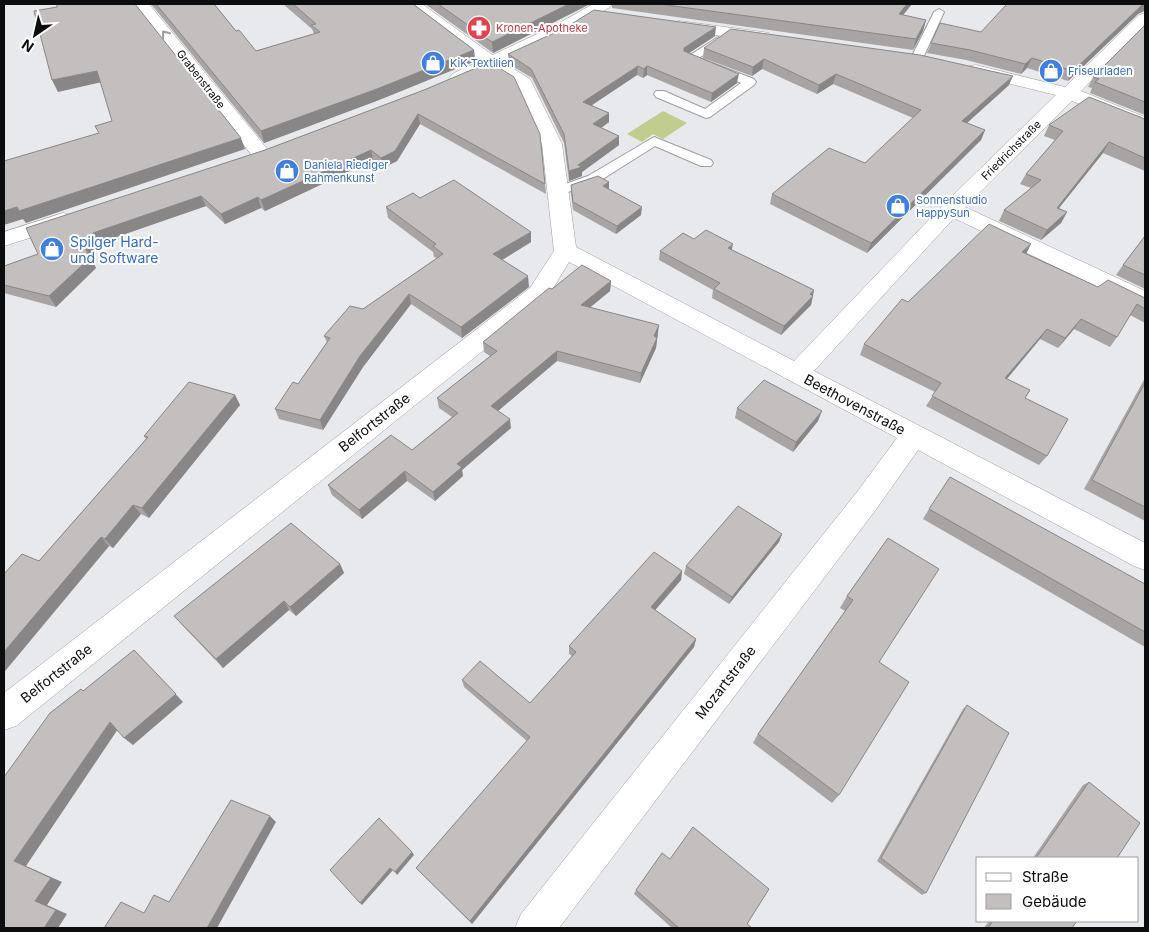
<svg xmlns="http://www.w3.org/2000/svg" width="1149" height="932" viewBox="0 0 1149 932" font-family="Inter,sans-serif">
<rect width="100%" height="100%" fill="#e8e9ec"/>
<polygon fill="#c1cd8e" points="663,111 687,123 663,139 653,134 642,142 627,134"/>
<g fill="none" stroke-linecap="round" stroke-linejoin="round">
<g stroke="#9c9da0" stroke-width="2">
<g id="service">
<polygon points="939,9 944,12 923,58 917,62 913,60 911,58 934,12"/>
<polygon points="726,32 732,35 730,37 699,58 754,79 756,82 754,85 710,117 706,118 656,97 654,94 656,91 664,91 705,109 741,83 686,61 684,59"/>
<polygon points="654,137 711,160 713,163 711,166 701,166 655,146 598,182 559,195 552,191 554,188 588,176"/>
</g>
</g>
<g stroke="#9c9da0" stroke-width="1">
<g id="minor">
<polygon points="133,4 149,4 268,150 271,154 268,158 261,160 254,158"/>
<polygon points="404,4 422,4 498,59 530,79 562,144 576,247 794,361 944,204 1056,95 970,74 967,70 970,66 976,65 1065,87 1139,15 1145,13 1145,27 1081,91 1145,117 1145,130 1072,101 965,207 1145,291 1145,308 1137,306 954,218 814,371 1145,543 1145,570 1134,566 918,450 877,508 559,928 515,928 521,914 857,492 897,438 569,262 546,300 16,726 4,730 4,693 530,288 554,251 542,144 516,86 486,67"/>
<polygon points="679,21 763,32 769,33 771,37 769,41 763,42 673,29 671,26 673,23"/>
</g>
</g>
<g stroke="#9c9da0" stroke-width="1">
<g id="secondary">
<polygon points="593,4 612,4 610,7 564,35 464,82 458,83 452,82 449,78 452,74 552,27"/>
<polygon points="63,213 71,215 74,220 71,225 4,246 4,232"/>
</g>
</g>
<use href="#service" fill="#fff" fill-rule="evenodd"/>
<use href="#minor" fill="#fff" fill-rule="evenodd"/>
<use href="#secondary" fill="#fff" fill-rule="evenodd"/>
</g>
<g fill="#a8a4a4">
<polygon points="151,4 214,4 236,31 256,51 314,34 312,29 283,4 413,4 474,50 475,61 379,100 264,143"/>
<polygon points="425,4 590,4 493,53"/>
<polygon points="612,4 912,4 903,15 926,20 923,31 913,50 612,8"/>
<polygon points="1145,4 1145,12 1144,11 1138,14 1068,81 1027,68 1021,74 966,60 927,53 931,43 981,32"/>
<polygon points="1145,25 1145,115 1090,93 1092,88 1088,87 1093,77"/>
<polygon points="715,36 689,53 737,83 711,102 647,75 643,78 637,75 592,105 609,122 601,128 619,136 619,145 582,172 582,176 569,181 564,143 532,78 509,64 508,54"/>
<polygon points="704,48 1009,85 967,123 985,130 981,140 867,253 770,204 772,194 865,163 913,118 833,84 817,94 762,69 752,76 703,58"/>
<polygon points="424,90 545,184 546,194 420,124 397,161 383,168 373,160 265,211 261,208 225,224 206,206 99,243 102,249 89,254 96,268 56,307 4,293 4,266 38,254 265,150"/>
<polygon points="1145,119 1145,171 1103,153 1059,208 1067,212 1061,223 1041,240 999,221 1004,210 1031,188 1020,184 1026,174 1055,140 1044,136 1049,125"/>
<polygon points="609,182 609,189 641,215 616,234 573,210 571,193 571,185"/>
<polygon points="420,198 531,242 502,260 529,287 462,338 411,304 363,367 323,430 279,419 275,409 298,384 327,342 324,336 437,258 434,257 433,252 388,218 386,207"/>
<polygon points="1145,236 1145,289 1116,275 1123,265"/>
<polygon points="1031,244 1026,253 1098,287 1145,298 1145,323 1130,315 1117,337 1110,347 1074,329 1058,348 1040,339 1007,379 1025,398 1047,456 1039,465 926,406 935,392 860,355 864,344 908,302"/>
<polygon points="732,250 814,290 811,305 781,335 712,298 713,290 659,260 660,251"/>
<polygon points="611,281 610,291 590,307 658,335 657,338 656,348 640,383 557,361 498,411 511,428 462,470 463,476 435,501 407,481 362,519 332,495 328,485 412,450 452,417 439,408 437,398 490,356 484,352 483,342 552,289"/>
<polygon points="1145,378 1145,521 1084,489"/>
<polygon points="235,395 240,405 149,518 141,514 113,548 109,546 5,671 4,670 4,574 39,561 146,439 144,436"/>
<polygon points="737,408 818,421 793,452 735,418"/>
<polygon points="929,509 1145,584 1145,647 923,519"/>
<polygon points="782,534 779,542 729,604 684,574 686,566"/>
<polygon points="888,538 839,795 832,803 753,743 758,734 845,611 840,608 847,596"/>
<polygon points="340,564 344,573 296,616 289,610 223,668 182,625 174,616"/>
<polygon points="682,571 681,580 655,610 696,639 694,647 472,924 416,868 527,741 464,687 462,680 530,703 572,656 569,654 569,646"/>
<polygon points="967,705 926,893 922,895 877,861 963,709"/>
<polygon points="1089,782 1117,858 1033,858 1083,785"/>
<polygon points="636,890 747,924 752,928 672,928 634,894"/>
<polygon points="989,921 1077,921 1072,928 984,928"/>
</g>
<g fill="#888686">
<polygon points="569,4 590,4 493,53 492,42"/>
<polygon points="907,4 912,4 895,25 899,14"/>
<polygon points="1143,4 1145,4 1145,10 1144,11 1138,14 1068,81 1073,71"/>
<polygon points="926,20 923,31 913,50 916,39"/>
<polygon points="716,27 715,36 683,57 684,48"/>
<polygon points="474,50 475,61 379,100 264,143 261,131"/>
<polygon points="1032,58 1027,68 1021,74 1025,64"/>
<polygon points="764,59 762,69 752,76 753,67"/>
<polygon points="638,66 637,75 583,111 583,102"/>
<polygon points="647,66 647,75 643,78 644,69"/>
<polygon points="97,71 102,82 58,92 52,80"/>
<polygon points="739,74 737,83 711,102 712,93"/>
<polygon points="836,74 833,84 817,94 819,85"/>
<polygon points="1013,76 1009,85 958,131 962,121"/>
<polygon points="609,113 609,122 593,134 593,124"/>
<polygon points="418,114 420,124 397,161 383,168 381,158"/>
<polygon points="985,130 981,140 867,253 871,243"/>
<polygon points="619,136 619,145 582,172 582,176 569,181 569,171"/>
<polygon points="241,138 245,149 26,223 23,219 4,225 4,211"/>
<polygon points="1109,142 1103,153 1051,218 1057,208"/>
<polygon points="371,150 373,160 265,211 261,200"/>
<polygon points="609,182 609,190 603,186"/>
<polygon points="201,196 206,206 99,243 102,249 89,254 96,268 56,307 49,296 83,243 93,233"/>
<polygon points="258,197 261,208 225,224 221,214"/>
<polygon points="642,207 641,215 616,234 617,226"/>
<polygon points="1067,212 1061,223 1041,240 1047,230"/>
<polygon points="531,232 531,242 494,265 493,254"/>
<polygon points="733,244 731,253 728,248"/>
<polygon points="1031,244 1026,254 1022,252"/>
<polygon points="528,276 529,287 462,338 461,327"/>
<polygon points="611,281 610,291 581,315 581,305"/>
<polygon points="814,290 811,305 781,335 784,326"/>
<polygon points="409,294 411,304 363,367 323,430 320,420 360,356"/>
<polygon points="1081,319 1074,329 1058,348 1065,338"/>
<polygon points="659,325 656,348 640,383 641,373 654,336"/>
<polygon points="1047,329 1040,339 999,388 1005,378"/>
<polygon points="557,351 557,361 492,416 491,406"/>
<polygon points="235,395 240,405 149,518 142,508"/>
<polygon points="822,411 818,421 793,452 796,442"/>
<polygon points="510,419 511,428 462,470 463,476 435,501 433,492 457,464"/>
<polygon points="405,471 407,481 362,519 359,510"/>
<polygon points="133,505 141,514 113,548 105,539"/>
<polygon points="782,534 779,542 729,604 732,597"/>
<polygon points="101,537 109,546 5,671 4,670 4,652"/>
<polygon points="340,564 344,573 296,616 290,607"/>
<polygon points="682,571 681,580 650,616 651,607"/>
<polygon points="284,601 289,610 223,668 216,659"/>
<polygon points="696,639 694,647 472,924 470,921"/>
<polygon points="134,650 183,702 133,745 124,738"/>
<polygon points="110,722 118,729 26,866 62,882 47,905 67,914 58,928 44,928 14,861"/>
<polygon points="270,816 276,822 217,928 207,928"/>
<polygon points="412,852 414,855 397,875 395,872"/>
<polygon points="390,868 393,870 362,905 360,903"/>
</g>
<g fill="#c3bfbf" stroke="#888686">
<polygon points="57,4 135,4 241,138 19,211 17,207 4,211 4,161 99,133 95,126 112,121 97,71 52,80 34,11 57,7"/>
<polygon points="156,4 214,4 236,31 239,30 256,51 320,32 311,25 316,24 293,4 413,4 474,50 377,89 261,131"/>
<polygon points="438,4 569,4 492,42"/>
<polygon points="659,4 907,4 899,14 926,20 916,39"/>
<polygon points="1007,4 1143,4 1073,71 1032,58 1025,64 970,50 931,43 940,23 981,32"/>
<polygon points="594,10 716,27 684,48 684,51 739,74 712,93 647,66 644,69 638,66 583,102 609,113 593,124 619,136 578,165 582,167 569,171 564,134 531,69 508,54 565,28"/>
<polygon points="1145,25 1145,102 1095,82 1099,79 1093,77"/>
<polygon points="731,29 920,55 1013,76 962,121 985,130 871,243 772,194 829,148 865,163 921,110 836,74 819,85 764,59 753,67 704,48"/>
<polygon points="490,62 514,77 540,134 545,184 418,114 395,151 381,158 371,150 261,200 258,197 221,214 201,196 93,233 96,239 83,243 90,258 49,296 4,285 4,266 38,254 26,228 265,150 424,90"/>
<polygon points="1089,97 1145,119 1145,158 1109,142 1057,208 1067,212 1047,230 1004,210 1041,180 1026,174 1063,131 1049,125"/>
<polygon points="598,176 609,182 603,186 642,207 617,226 573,202 571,185"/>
<polygon points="454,180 531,232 493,254 528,276 461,327 409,294 360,356 320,420 275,409 293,382 298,384 330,338 324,336 350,306 363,309 443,254 433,246 436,244 386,207 413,193 420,198"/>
<polygon points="989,224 1031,244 1022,252 1098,287 1108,280 1145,298 1145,309 1137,304 1117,337 1081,319 1065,338 1047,329 1005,378 1030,390 1025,398 1068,419 1047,456 932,396 941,383 864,344 902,299 908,302"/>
<polygon points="706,230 733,244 728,248 814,290 810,294 813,296 784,326 714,289 720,283 660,251 683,233 694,239"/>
<polygon points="1145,236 1145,275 1123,265"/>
<polygon points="582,265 611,281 581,305 659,325 654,336 657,338 641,373 557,351 491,406 510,419 457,464 462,467 433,492 405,471 359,510 328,485 391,435 412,450 458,413 437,398 497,351 483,342 549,288 552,289"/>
<polygon points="764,380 822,411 796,442 737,408"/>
<polygon points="189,382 235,395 142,508 133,505 105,539 101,537 4,652 4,574 22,554 39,561 148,437 144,436"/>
<polygon points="1145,383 1145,507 1092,480"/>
<polygon points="950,477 1145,584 1145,632 929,509"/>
<polygon points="738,506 782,534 732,597 686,566"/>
<polygon points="291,523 340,564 290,607 284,601 216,659 174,616"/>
<polygon points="888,538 939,569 879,662 909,682 839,795 758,734 853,600 847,596"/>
<polygon points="654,552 682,571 651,607 696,639 470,921 416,868 530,737 462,680 480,661 530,703 576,652 569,646"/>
<polygon points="134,650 176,694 124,738 110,722 14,861 51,878 35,901 56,910 44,928 4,928 4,777 50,713 81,689 83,691"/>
<polygon points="967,705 1009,733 926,893 881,858"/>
<polygon points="1089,782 1140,823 1117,858 1036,858"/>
<polygon points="231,800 270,816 207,928 104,928 121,902 144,913 154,895 169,902"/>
<polygon points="379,818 412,852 395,872 390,868 360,903 330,870"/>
<polygon points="693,827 769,889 747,924 752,928 679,928 636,890 662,853 670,859"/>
<polygon points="993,921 1077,921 1072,928 988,928"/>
</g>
<defs><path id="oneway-chevron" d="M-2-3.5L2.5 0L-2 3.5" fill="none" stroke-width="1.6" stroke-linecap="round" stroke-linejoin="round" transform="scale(1.25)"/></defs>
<use stroke="#9e9e9f" href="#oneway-chevron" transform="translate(165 34) rotate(-128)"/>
<defs>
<g id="pharmacy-disc" transform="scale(1.25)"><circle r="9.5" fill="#e0444e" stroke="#fff"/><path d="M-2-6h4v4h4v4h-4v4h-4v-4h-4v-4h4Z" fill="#fff"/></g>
<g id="shop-disc" transform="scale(1.25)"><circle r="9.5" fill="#3f7fe0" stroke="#fff"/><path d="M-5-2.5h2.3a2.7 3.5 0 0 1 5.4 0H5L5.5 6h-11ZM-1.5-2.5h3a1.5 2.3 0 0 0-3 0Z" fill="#fff"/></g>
</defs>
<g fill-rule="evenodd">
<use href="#pharmacy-disc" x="479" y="28"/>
<use href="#shop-disc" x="433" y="63"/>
<use href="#shop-disc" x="1051" y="71"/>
<use href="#shop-disc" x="287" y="171"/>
<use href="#shop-disc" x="898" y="206"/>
<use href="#shop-disc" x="52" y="249"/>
</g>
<g text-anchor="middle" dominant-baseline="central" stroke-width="4" stroke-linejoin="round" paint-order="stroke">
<g font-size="11" fill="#be3a42" stroke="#fff" text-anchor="start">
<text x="496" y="28">Kronen-Apotheke</text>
</g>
<g font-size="11" fill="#366cbe" stroke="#fff" text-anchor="start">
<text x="450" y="63">KiK Textilien</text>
<text x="1068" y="71">Friseurladen</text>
<text x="304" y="165">Daniela Riediger<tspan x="304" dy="13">Rahmenkunst</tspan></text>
<text x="916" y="200">Sonnenstudio<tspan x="916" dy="13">HappySun</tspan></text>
</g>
<g font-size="11" fill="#0c0d0e" stroke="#fff">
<text transform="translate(201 79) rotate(52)">Grabenstraße</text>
<text transform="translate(1011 150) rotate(-45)">Friedrichstraße</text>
</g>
<g font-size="14" fill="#366cbe" stroke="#fff" text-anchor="start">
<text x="70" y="241">Spilger Hard-<tspan x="70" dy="16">und Software</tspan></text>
</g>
<g font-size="14" fill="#0c0d0e" stroke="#fff">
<text transform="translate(855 404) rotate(28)">Beethovenstraße</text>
<text transform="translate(374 422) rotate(-38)">Belfortstraße</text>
<text transform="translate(56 673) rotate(-38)">Belfortstraße</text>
<text transform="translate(725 682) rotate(-52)">Mozartstraße</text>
</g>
</g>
<rect width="1149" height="932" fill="none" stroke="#0c0d0e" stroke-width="10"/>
<rect x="976" y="857" width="162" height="65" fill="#ffffff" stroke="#9e9e9f"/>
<rect x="986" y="873" width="25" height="8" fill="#ffffff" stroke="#9e9e9f"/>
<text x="1022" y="882" font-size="15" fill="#0c0d0e">Straße</text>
<rect x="986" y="894" width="25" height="15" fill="#c3bfbf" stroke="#9e9e9f"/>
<text x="1022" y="907" font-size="15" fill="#0c0d0e">Gebäude</text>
<g transform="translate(35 35) rotate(214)" stroke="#ffffff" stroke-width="4" paint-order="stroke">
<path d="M0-4L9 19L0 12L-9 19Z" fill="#0c0d0e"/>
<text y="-8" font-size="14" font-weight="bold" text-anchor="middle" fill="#0c0d0e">N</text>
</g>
</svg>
